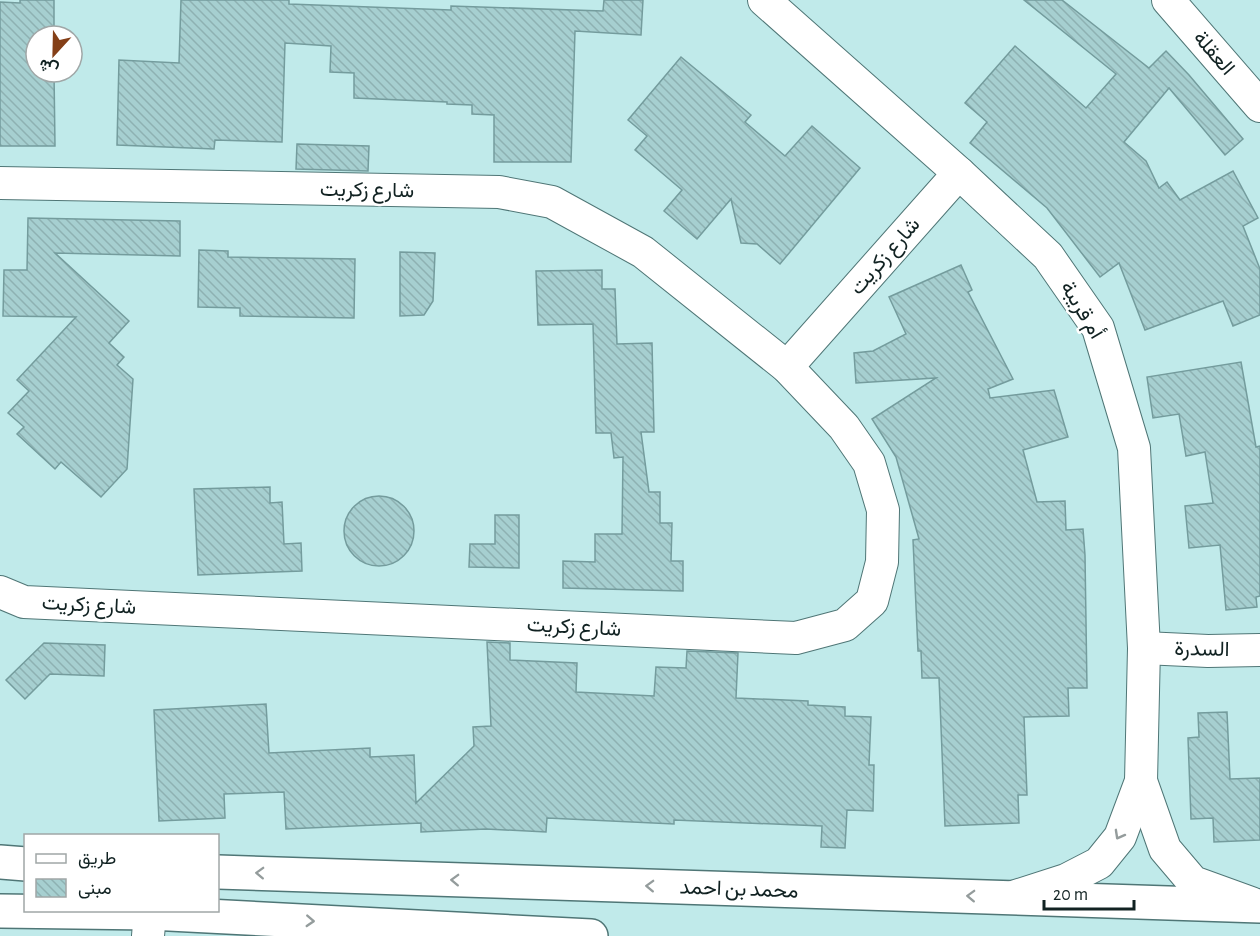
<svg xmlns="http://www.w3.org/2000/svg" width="1260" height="936" viewBox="0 0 1260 936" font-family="'Alegreya Sans',Vazirmatn,sans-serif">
<defs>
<pattern id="building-back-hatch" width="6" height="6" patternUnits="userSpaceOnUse" patternTransform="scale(1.5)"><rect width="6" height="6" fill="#a6cfd0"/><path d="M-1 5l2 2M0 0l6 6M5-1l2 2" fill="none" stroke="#8eb1b2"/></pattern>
</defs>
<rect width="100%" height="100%" fill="#c0eaea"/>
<g fill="url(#building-back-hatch)" stroke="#749c9d" stroke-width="1.5">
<polygon points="20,0 54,0 54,36 36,36 36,72 54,72 55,146 0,146 0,2 20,3"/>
<polygon points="181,0 289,0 289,4 451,10 451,6 603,11 604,0 643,0 641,35 575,31 571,162 494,162 494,115 472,114 472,105 447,104 447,102 354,98 354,73 330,72 331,46 285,43 282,142 215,140 214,149 117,145 119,60 179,63"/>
<polygon points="1024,0 1062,0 1149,68 1166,51 1189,75 1243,139 1225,155 1169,88 1124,142 1146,161 1159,188 1167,182 1180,200 1233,171 1258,218 1243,226 1260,269 1260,315 1233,326 1223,301 1145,330 1119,263 1100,277 1047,208 970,143 987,122 965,103 1015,46 1086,108 1116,74"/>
<polygon points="681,57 751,115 745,122 785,156 812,126 860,168 780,264 757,244 741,243 731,199 697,239 664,211 682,190 635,150 647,136 628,120"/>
<polygon points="297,144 369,146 368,171 296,169"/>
<polygon points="28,218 180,221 180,256 55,253 129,321 109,343 124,357 117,365 133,379 127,469 101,497 61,462 55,469 17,434 24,427 8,413 29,391 17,380 76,317 3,316 4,270 27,270"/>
<polygon points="199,250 228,251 228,257 355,259 354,318 240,316 240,308 198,307"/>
<polygon points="400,252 435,253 433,301 424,315 400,316"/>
<polygon points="961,265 972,290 968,292 1013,379 988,389 990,398 1054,390 1068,437 1023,450 1037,502 1065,501 1066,530 1083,529 1085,555 1087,688 1068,688 1069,716 1024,717 1027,795 1018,795 1019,823 945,826 939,678 922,678 921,651 918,651 913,540 919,539 896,457 872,419 936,378 856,383 854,353 873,351 906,334 889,297"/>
<polygon points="602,270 602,289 615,289 617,344 652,343 654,432 641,432 649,492 660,492 660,523 672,523 671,561 683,561 683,591 563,588 563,561 595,562 595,534 622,534 623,457 614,458 611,433 596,433 593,324 538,325 536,271"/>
<polygon points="1241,362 1256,447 1260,446 1260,596 1256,597 1257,607 1226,610 1220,545 1189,548 1185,506 1213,503 1205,452 1186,456 1179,414 1153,418 1147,377"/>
<polygon points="270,487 270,503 282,502 284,544 301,543 302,571 198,575 194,489"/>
<circle cx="379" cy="531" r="35"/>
<polygon points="495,515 519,515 519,568 469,567 470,544 495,544"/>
<polygon points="487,642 510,643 510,660 577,663 576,692 654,696 656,667 686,668 687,651 738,653 736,698 808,701 808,705 845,707 845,716 871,717 869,765 874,765 873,811 847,810 845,848 821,847 822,826 674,820 674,824 547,818 546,832 486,829 421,832 421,823 286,829 284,792 224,794 225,818 159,821 154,710 266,704 269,753 370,748 370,757 414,755 416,803 474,746 473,727 491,726"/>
<polygon points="44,643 105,645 104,676 50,674 25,699 6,680"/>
<polygon points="1227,712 1230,779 1260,778 1260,840 1214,842 1213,818 1191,819 1188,738 1199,737 1198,713"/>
</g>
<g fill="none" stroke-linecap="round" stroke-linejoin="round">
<g stroke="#4f7676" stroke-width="34">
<g id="minor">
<polyline points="764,0 959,173 1048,256 1098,328 1134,448 1144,648 1141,781 1120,837 1099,863 1066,880 1016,896"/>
<polyline points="1168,0 1260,106"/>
<polyline points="0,183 499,192 552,202 643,252 787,367 844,427 869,463 883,510 882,562 872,601 845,625 796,638 24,602 0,592"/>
<polyline points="787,367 959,173"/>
<polyline points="1144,648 1208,651 1260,650"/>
<polyline points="1141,781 1165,849 1193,882 1251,903"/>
<polyline points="148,936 150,913"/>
</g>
</g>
<g stroke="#4f7676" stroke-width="36">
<g id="tertiary">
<polyline points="0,862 26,864"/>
<polyline points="218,872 1260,906"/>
<polyline points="0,911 150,913 591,936"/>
</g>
</g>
<use href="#minor" stroke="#fff" stroke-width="32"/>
<use href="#tertiary" stroke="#fff" stroke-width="33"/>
</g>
<defs><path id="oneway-chevron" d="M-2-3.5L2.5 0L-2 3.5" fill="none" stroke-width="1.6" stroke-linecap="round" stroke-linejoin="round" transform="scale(1.5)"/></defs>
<g stroke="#949c9c">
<use href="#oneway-chevron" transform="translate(1119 835) rotate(119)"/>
<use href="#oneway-chevron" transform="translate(260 873) rotate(-178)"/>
<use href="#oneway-chevron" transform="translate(455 880) rotate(-178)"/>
<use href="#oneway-chevron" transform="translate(650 886) rotate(-178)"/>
<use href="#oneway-chevron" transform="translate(971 896) rotate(-178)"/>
<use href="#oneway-chevron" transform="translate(310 921) rotate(3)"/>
</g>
<g text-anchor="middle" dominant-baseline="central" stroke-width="5" stroke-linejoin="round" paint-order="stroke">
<g font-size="21" fill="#122" stroke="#fff">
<text transform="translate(1214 53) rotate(49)">العقلة</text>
<text transform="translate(367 190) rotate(1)">شارع زكريت</text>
<text transform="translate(885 256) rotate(-49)">شارع زكريت</text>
<text transform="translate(1082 310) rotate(59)">أم قريبة</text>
<text transform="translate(89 605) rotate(3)">شارع زكريت</text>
<text transform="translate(574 627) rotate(3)">شارع زكريت</text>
<text transform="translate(1202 649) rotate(1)">السدرة</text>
<text transform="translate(739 889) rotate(2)">محمد بن احمد</text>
</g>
</g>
<rect x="24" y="834" width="195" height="78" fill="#ffffff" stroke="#a0a7a7" stroke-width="1.5"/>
<rect x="36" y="854" width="30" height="9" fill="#ffffff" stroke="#a0a7a7" stroke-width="1.5"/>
<text x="78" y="864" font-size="18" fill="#112222">طريق</text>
<rect x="36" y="879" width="30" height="18" fill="url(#building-back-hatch)" stroke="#a0a7a7" stroke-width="1.5"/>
<text x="78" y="894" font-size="18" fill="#112222">مبنى</text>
<g transform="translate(54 54) rotate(202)"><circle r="28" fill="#ffffff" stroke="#a0a7a7" stroke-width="1.5"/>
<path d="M0-4.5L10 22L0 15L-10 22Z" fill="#843f17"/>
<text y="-9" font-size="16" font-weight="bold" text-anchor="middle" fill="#112222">ش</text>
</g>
<path d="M1044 900v9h90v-9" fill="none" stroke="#112222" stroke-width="3"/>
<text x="1053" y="900" font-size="18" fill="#112222" stroke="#ffffff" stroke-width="4.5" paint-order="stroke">20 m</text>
</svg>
